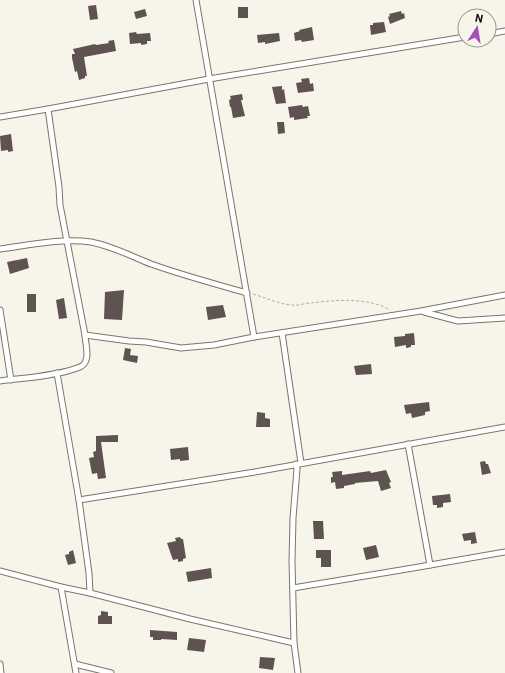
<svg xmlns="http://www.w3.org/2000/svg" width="505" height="673" viewBox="0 0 505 673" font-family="Roboto,sans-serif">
<rect width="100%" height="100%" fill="#f7f4e9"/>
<g fill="#5e5351">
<polygon points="96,5 98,19 90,20 88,6"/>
<rect x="238" y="7" width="10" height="11"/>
<polygon points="145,9 147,16 136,19 134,12"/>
<polygon points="401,11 402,14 404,13 405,18 390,24 388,17 390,16 389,14"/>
<polygon points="384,22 386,32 371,35 370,25 373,25 373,23"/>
<polygon points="312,27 314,40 302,42 301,40 295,41 294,33 300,31 299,30"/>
<polygon points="136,32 137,34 150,33 151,41 147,41 147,44 141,45 141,43 130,44 129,33"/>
<polygon points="279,33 280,41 265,44 265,42 258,43 257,35"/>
<polygon points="114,40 116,51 84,57 87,76 85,76 85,78 79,80 77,71 75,72 72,58 72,54 75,54 73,49 95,44 96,45 109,43 108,41"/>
<polygon points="309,78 310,84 313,83 314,91 298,93 296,83 302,82 301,79"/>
<polygon points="282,86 282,90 284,89 286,103 276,104 272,87"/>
<polygon points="242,94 243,100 241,100 245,116 233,118 231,107 230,107 229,100 231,99 230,96"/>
<polygon points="302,105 303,107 308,106 310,116 307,116 308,118 294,120 294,117 290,118 288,107"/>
<polygon points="277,122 284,122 285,133 278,134"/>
<polygon points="11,134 13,151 8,152 8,150 1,151 0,136"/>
<polygon points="27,258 29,268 10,274 7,262"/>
<polygon points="124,290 122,320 104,319 105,292"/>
<rect x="27" y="294" width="9" height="18"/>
<polygon points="64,298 67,318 59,319 56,300"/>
<polygon points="223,305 226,317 208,320 206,307"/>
<polygon points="414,333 415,345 411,345 411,347 406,348 406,345 395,347 394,337 405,336 405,334"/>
<polygon points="125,348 131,349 130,355 138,356 137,363 123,360"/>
<polygon points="371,364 372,374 356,375 354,366"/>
<polygon points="429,402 430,411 425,412 425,415 412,418 411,413 406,414 404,405"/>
<polygon points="257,412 265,413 265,418 270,419 270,427 256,427"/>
<polygon points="118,435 118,442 101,442 106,478 98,479 97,473 92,474 89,458 94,457 93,452 96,451 96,436"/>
<polygon points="188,447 189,460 180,461 180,459 171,460 170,449"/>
<polygon points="485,461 486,464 488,464 491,473 482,475 480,462"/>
<polygon points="386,470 391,482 389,483 391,488 381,491 378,481 355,483 355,484 344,486 344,488 336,489 335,482 331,483 331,477 333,477 332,472 342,471 342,475 370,471 371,473"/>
<polygon points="450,494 451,502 443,503 443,507 437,508 437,505 433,505 432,496"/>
<polygon points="313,521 323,521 324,539 314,539"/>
<polygon points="475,532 477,543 471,544 471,540 464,541 462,534"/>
<polygon points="180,537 181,539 183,539 186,558 183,559 183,561 178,562 178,559 173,560 167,543 176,541 175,538"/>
<polygon points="376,545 379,557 366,560 363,548"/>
<polygon points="73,550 76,563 68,565 65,555 69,554 69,552"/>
<polygon points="316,550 331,550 331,567 321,567 321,558 316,558"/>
<polygon points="211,568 212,578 188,582 186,572"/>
<polygon points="101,611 108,612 108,616 112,616 112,624 98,624 98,616 101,615"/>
<polygon points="150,630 177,632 177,640 161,639 161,640 153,640 153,637 150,637"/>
<polygon points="189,638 206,640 204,652 187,650"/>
<polygon points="260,657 275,658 273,670 259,668"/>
</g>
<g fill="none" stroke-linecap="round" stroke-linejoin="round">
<g stroke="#79766c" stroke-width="7">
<g id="minor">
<polyline points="196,0 254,337 421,311 505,295"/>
<polyline points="489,34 505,31"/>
<polyline points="0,117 48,109 209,79 465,37"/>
<path d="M0 249C30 245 61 238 91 242 112 246 131 256 151 264 182 275 215 284 247 293"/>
<polyline points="0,310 11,380"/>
<polyline points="424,312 458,321 505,318"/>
<polyline points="282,333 301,463"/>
<polyline points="85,335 129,341 146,342 181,348 214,345 254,337"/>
<polyline points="57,373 79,500 255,472 505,427"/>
<path d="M0 381C23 378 56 376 77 368 81 367 85 364 86 360 89 353 85 342 85 335L60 205 59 187 48 109"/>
<polyline points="408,444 430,565"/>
<polyline points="296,464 297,469 293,518 292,561 294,643 298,673"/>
<polyline points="79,500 89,573 90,593"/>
<polyline points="0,571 61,587 90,593 190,619 294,643"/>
<polyline points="61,587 76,673"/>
<polyline points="293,588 413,568 505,552"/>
<polyline points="0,664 1,673"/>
<polyline points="75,664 111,673"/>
</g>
</g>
<path stroke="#b1aea6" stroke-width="1" stroke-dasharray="3 2" stroke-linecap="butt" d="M253 294C267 298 278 304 292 305 298 306 305 303 311 303 335 300 368 297 390 310"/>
<use href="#minor" stroke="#fff" stroke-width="5"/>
</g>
<g transform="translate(477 28) rotate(12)"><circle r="19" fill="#f7f4e9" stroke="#9b9891"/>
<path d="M0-3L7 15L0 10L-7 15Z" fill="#a94fba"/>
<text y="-6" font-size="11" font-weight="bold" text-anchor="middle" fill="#100f0c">N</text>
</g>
</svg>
